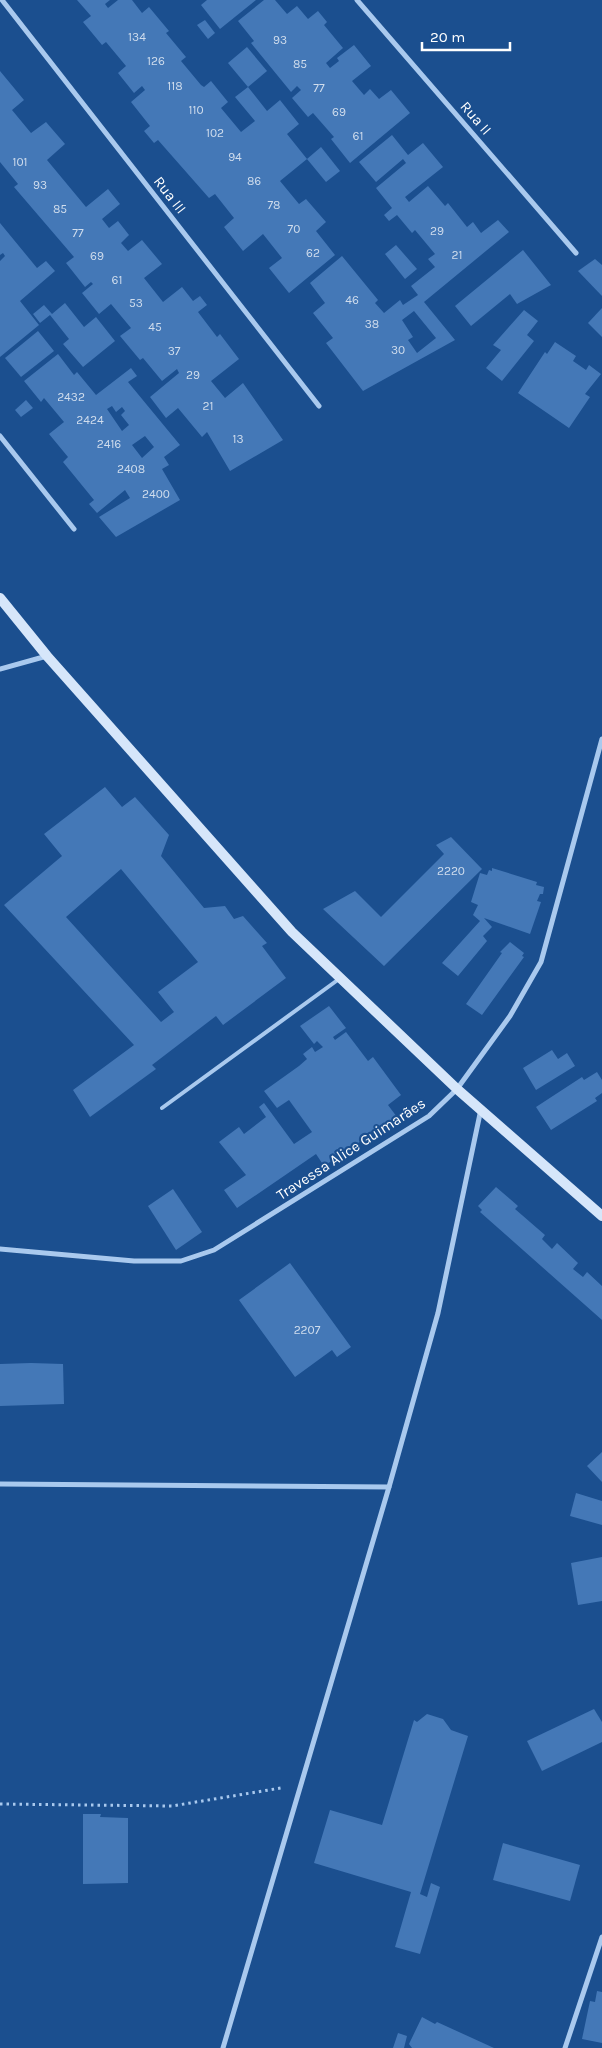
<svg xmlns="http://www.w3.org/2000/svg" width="602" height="2048" viewBox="0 0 602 2048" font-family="Karla,sans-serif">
<rect width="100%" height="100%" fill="#1b4f8f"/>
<g fill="#4478b7" fill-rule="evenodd">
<polygon points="77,0 110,0 105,4 108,8 118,0 132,0 142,13 149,7 169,31 166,33 186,57 181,61 201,85 204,87 211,81 228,102 221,108 241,132 255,121 235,97 248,87 267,111 280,100 299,124 287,134 307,159 280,181 299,204 306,199 326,222 316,231 335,255 289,293 269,268 282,258 263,234 243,251 224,227 234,218 215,194 209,198 158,140 154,143 144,131 150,126 131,102 145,90 142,86 134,93 118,73 126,66 106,42 102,45 83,22 91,16"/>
<polygon points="207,0 256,0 220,29 201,5"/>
<polygon points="264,0 275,0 287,14 297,6 308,19 318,11 327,22 324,25 343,48 326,63 330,68 339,61 337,58 354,45 371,66 352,81 364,95 370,89 379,99 391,90 410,113 350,163 331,139 334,137 313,113 308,117 292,98 301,90 297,86 291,92 251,43 254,41 238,21"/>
<polygon points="205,20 215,33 208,39 197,25"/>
<polygon points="247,47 267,71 248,87 228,63"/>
<polygon points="0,71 24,100 12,110 31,133 46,122 65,144 47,160 86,207 108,189 120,204 102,219 109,228 118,221 129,235 121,243 128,251 142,240 162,264 144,278 163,302 182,287 193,301 200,296 207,305 198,312 217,337 220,334 239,359 211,381 225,398 243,383 283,440 230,471 207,432 202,437 178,408 166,418 150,397 179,373 177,369 162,381 143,358 140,360 120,336 131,328 111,304 99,314 82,293 93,284 91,282 85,287 66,263 74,257 14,187 18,184 0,162"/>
<path d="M392 135 408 155 423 143 443 167 405 197 409 202 428 186 445 206 448 203 467 227 473 222 481 233 498 220 509 232 424 302 455 340 363 391 326 343 333 338 313 313 325 303 310 283 342 256 378 300 375 303 384 313 400 300 403 305 418 295 411 286 435 267 428 259 435 254 415 230 412 233 397 215 389 221 384 215 392 208 376 188 406 163 403 159 376 182 359 162ZM414 311 436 338 417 353 408 340 413 337 402 320Z"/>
<polygon points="321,147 340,171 326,182 307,159"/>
<polygon points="0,223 37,268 46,261 55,271 20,301 39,325 0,357 0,261 5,256 3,253 0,255"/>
<polygon points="396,245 417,269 405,279 385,254"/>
<polygon points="523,250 551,285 517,304 510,294 471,326 455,306"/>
<polygon points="595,259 602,265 602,296 578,271"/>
<polygon points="65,303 84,327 96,317 115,341 83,367 63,344 69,339 50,315 40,323 33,314 44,305 52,314"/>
<polygon points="602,308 602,337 588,323"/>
<polygon points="524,310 538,321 527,335 534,341 502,381 486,368 501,350 493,345"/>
<polygon points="38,331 54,351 21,377 5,358"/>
<polygon points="555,342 576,356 573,361 586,370 589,365 601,374 585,394 590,397 569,428 518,393 545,352 547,354"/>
<path d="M58 354 74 375 77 372 96 395 131 368 137 376 128 382 180 445 164 457 169 465 162 469 180 500 116 537 99 517 130 498 125 490 97 513 89 504 94 500 63 462 68 457 49 434 64 422 44 398 41 402 24 381ZM112 406 116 412 122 407 125 411 121 415 129 425 122 431 107 409ZM145 436 154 447 142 458 132 445Z"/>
<polygon points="26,400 33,408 21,417 15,410"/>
<path d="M105 787 122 807 135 797 169 835 161 856 204 908 225 906 234 919 243 916 267 943 262 946 286 978 223 1025 216 1016 152 1065 156 1069 90 1117 73 1090 134 1045 4 905 62 856 44 834ZM121 869 198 962 158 992 174 1012 161 1022 66 917Z"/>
<polygon points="451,837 482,869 384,966 323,909 355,891 381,917 444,854 436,845"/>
<polygon points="492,868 537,882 536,885 544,887 543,894 540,894 537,901 541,902 530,934 484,918 492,927 483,936 487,941 458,976 442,963 480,921 473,915 478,905 471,902 480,873 487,875 489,870 492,871"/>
<polygon points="510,942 524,953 522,956 524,957 482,1015 466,1004 502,953 500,952"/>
<polygon points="329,1006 346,1028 333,1037 335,1040 346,1032 368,1061 373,1057 401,1095 388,1105 397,1117 324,1166 316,1154 237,1208 224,1190 246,1175 219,1142 239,1127 244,1134 266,1117 259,1107 264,1103 294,1144 312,1132 289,1100 277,1108 264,1091 299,1066 307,1059 303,1054 312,1047 315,1052 323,1047 317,1041 314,1044 300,1026"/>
<polygon points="552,1050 558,1059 567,1053 575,1066 536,1090 523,1068"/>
<polygon points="597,1072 602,1080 602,1093 595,1098 597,1101 551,1130 536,1107 582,1077 584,1080"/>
<polygon points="496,1187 518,1206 515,1209 545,1235 542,1239 552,1249 557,1243 578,1263 573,1269 583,1277 587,1272 602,1286 602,1320 480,1212 482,1210 478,1206"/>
<polygon points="173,1189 202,1232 176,1250 148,1206"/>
<polygon points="290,1263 351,1347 337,1357 332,1350 295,1377 239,1300"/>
<polygon points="31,1363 63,1364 64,1404 0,1406 0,1364"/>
<polygon points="602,1452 602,1482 587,1466"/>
<polygon points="576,1493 602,1501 602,1525 570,1516"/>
<polygon points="602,1557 602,1601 578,1605 571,1563"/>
<polygon points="594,1709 602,1722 602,1742 542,1771 527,1741"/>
<polygon points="427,1714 443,1719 451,1730 468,1736 420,1894 427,1897 431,1883 440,1887 420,1954 395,1947 411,1892 314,1863 330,1810 382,1825 414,1720 417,1722"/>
<polygon points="83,1814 101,1814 100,1817 128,1818 128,1883 83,1884"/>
<polygon points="503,1843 580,1865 570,1901 493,1880"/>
<polygon points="597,1991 602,1992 602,2043 582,2039 590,2001 595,2002"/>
<polygon points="422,2017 435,2024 437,2022 494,2048 412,2048 409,2044"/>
<polygon points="398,2033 407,2036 404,2048 393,2048"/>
</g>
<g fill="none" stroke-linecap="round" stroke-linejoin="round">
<polyline stroke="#a9c9ee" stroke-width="3" stroke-dasharray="2.5 4" stroke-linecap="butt" points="0,1804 172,1806 281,1788"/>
<polyline stroke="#a9c9ee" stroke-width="4" points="162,1108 339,979"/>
<g stroke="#a9c9ee" stroke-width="5">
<polyline points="2,0 319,406"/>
<polyline points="357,0 576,253"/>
<polyline points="0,436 74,529"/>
<polyline points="0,669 47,656"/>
<polyline points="0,1249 134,1261 181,1261 214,1250 429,1116 457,1089 510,1016 541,962 602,739"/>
<polyline points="0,1484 389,1487"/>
<polyline points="223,2048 389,1487 438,1313 481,1109"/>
<polyline points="565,2048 602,1937"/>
</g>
<polyline stroke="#d6e6fa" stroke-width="10" points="0,598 47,656 292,932 457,1089 602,1216"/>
</g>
<g text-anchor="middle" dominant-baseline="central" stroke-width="4.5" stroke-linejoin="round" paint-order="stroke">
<g font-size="12" fill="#d0dded">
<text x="137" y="37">134</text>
<text x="280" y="40">93</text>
<text x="156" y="61">126</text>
<text x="300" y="64">85</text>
<text x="175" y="86">118</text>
<text x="319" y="88">77</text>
<text x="196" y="110">110</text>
<text x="339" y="112">69</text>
<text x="215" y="133">102</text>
<text x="358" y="136">61</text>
<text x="235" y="157">94</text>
<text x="20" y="162">101</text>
<text x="254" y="181">86</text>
<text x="40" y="185">93</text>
<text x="274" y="205">78</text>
<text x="60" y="209">85</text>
<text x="294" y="229">70</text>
<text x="437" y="231">29</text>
<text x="78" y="233">77</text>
<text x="313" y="253">62</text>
<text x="457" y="255">21</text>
<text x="97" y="256">69</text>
<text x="117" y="280">61</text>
<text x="352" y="300">46</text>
<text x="136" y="303">53</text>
<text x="372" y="324">38</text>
<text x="155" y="327">45</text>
<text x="398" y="350">30</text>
<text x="174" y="351">37</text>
<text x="193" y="375">29</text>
<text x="71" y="397">2432</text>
<text x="208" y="406">21</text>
<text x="90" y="420">2424</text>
<text x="238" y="439">13</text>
<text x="109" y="444">2416</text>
<text x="131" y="469">2408</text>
<text x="156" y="494">2400</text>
<text x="451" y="871">2220</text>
<text x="307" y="1330">2207</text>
</g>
<g font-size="15" fill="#fff" stroke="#1b4f8f">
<text transform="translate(476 118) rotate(49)">Rua II</text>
<text transform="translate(170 195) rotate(52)">Rua III</text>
<text transform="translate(351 1149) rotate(-33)">Travessa Alice Guimarães</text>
</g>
</g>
<path d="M422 42v8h88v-8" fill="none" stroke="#ffffff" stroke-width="2.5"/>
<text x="430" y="42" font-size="15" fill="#ffffff" stroke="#1b4f8f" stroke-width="4" paint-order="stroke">20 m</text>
</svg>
